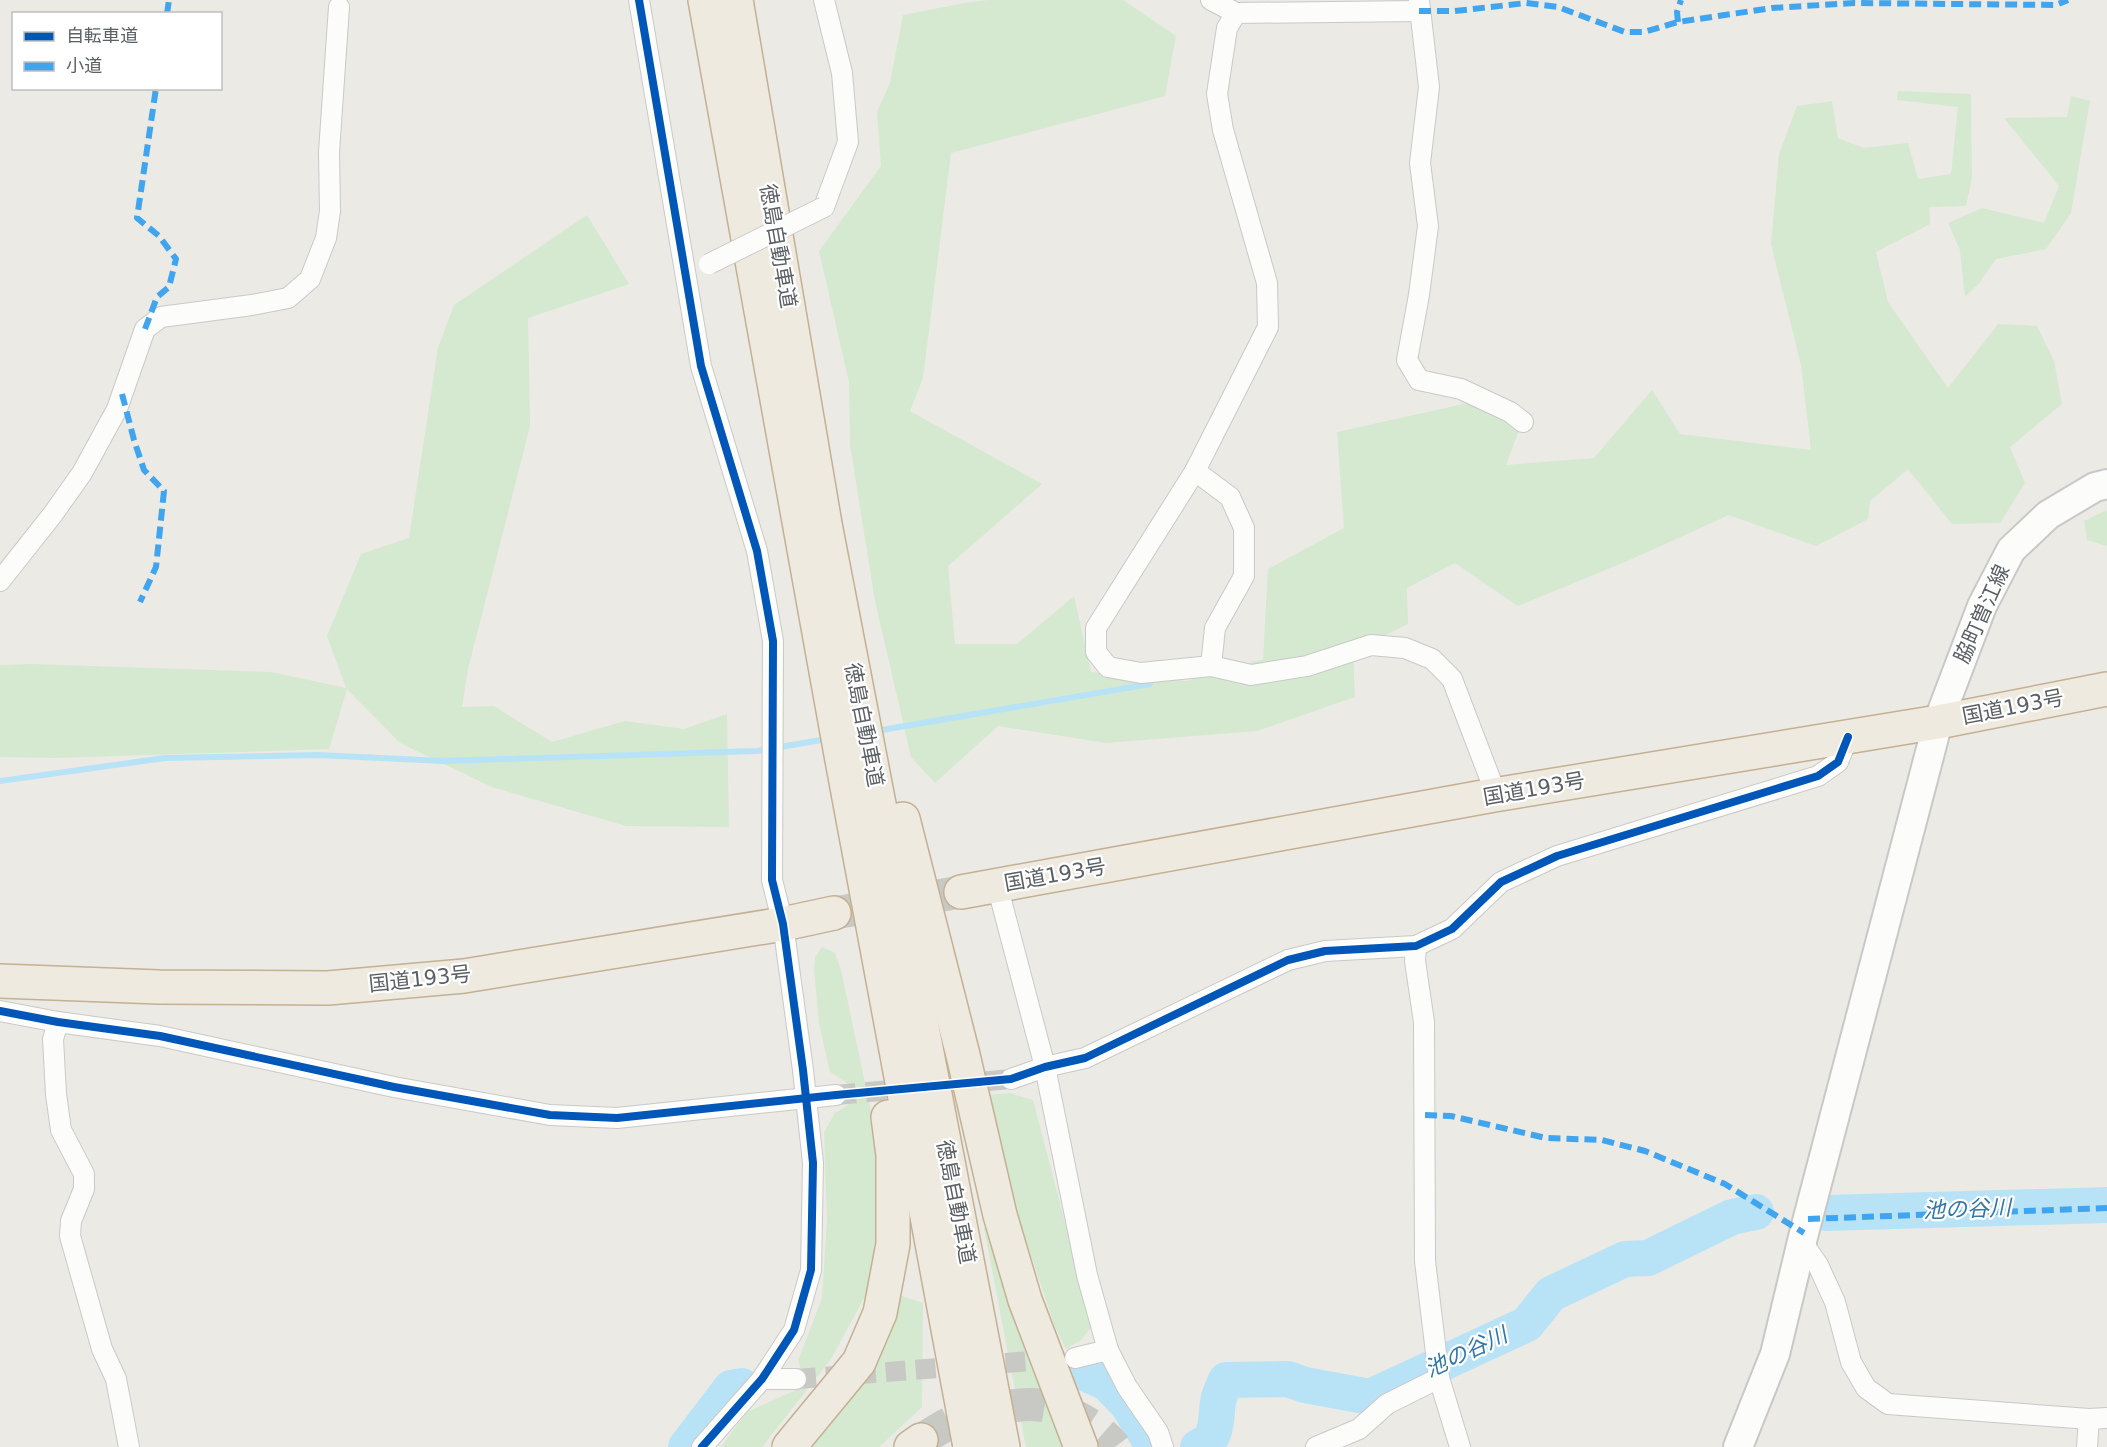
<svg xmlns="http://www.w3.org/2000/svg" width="2107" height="1447" viewBox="0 0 2107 1447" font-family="'DejaVu Sans','Noto Sans JP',sans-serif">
<rect width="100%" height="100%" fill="#eceae5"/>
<g fill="#d4e9cf">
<polygon points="989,0 1123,0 1176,36 1165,96 951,153 923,378 910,411 1042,484 948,566 955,644 1017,644 1074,596 1091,672 1186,681 1263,659 1268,569 1344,528 1337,432 1486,399 1519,430 1506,465 1594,458 1652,390 1680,434 1811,450 1801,365 1771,244 1779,154 1797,106 1832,101 1838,138 1864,148 1908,143 1918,179 1951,174 1958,107 1897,100 1898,91 1971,94 1972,178 1966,206 1929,207 1930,224 1876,252 1888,302 1948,388 1998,324 2037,326 2054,361 2062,404 2010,447 2025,483 2000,523 1952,524 1908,469 1870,501 1868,519 1816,546 1729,515 1632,559 1518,606 1455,563 1407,588 1408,624 1353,651 1355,697 1257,731 1106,743 998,726 935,783 911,757 875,601 850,445 849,382 819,251 881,166 877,112 890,83 903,15 970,2"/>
<polygon points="2071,96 2090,101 2071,213 2046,249 1996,259 1980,282 1965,297 1960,250 1948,223 1982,208 2044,223 2059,186 2004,118 2067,117"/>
<polygon points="587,215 629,284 528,318 530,426 468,669 462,707 494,706 552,742 625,721 684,729 727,714 729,827 626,826 492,787 400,743 347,689 329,749 54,758 0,757 0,665 32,664 271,672 346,688 327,636 361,554 409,538 438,348 454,305"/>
<polygon points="2107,510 2107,546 2087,540 2084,521"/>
<polygon points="822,947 835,953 841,970 871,1111 880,1197 870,1287 831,1359 762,1447 721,1447 747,1412 794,1391 802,1372 798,1361 822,1298 827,1220 824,1132 835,1113 848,1105 846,1082 830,1072 819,1023 814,969 815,957"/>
<polygon points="1010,1093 1033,1100 1092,1326 1081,1340 1066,1349 1055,1327 1020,1223 990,1095"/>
<polygon points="984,1228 991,1228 1070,1447 1026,1447"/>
<polygon points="896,1294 923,1303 922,1407 879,1447 809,1447 835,1418 875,1356"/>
</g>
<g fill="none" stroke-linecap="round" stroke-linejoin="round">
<g stroke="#b8e3f7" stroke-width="6">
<polyline points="876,731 1150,684"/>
<polyline points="0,781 165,758 318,755 443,761 757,751 827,739"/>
</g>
<g stroke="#b8e3f7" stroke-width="36">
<polyline points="1827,1213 2107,1205"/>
<polyline points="1080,1371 1107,1383 1128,1405 1153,1446"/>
<polyline points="686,1447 731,1388 742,1386"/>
<path d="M1198 1447C1219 1439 1215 1421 1218 1402 1219 1395 1223 1387 1226 1380L1288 1379 1305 1385 1370 1397 1527 1324 1551 1294 1625 1259 1648 1258 1732 1217 1756 1212"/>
</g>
<g stroke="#c8c8c5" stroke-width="20" stroke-dasharray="20 10" stroke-linecap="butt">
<polyline points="836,1095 1011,1079"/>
<polyline points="796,1379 1057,1359"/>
</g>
<g stroke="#c8c8c5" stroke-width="33" stroke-dasharray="33 16" stroke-linecap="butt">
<polyline points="834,913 961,892"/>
<path d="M921 1440C931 1434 940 1428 950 1423 972 1413 1015 1402 1040 1405 1066 1408 1099 1426 1115 1447"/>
</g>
<g stroke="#c8c9c8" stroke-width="22">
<g id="street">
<polyline points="639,0 701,366 757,551 773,641 772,880 783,924 803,1070 813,1163 811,1270 794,1330 762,1379 702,1447"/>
<polyline points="824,0 842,73 848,142 824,207"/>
<polyline points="1211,0 1236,13 1419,11"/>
<polyline points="1419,0 1429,87 1420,163 1428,226 1419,295 1407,360 1419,380 1461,389 1510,412 1523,422"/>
<polyline points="1195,471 1230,497 1244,528 1244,576 1215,628 1211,666 1251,675 1307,666 1371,645 1405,648 1432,659 1452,679 1491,781 1494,795"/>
<polyline points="0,581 53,514 82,473 117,409 145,329 161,317 252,305 288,298 310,279 326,238 330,211 329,152 339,7"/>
<polyline points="1211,666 1141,673 1108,667 1096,652 1096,628 1195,471 1268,327 1267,283 1223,130 1217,94 1227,28 1236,13"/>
<polyline points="997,885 1045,1067 1087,1275 1108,1350 1127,1387 1158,1432 1163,1447"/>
<polyline points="1416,946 1415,961 1424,1022 1425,1261 1439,1378 1460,1447"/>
<polyline points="0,1011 58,1022 160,1036 394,1087 550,1115 617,1118 836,1095"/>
<polyline points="58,1022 53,1039 56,1094 61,1130 84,1174 84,1189 71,1221 70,1236 102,1349 116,1379 129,1447"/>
<polyline points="1011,1079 1045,1067 1085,1058 1288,960 1325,951 1416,946 1452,929 1501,882 1557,856 1818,776 1838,762 1848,737"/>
<polyline points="1802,1242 1818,1265 1835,1302 1851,1362 1866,1388 1888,1404 2089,1419 2107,1418"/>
<polyline points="1075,1358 1108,1350"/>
<polyline points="762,1379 796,1379"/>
<polyline points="1316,1447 1359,1429 1387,1404 1439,1378"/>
<polyline points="2087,1447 2089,1419"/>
</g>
</g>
<g stroke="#c8c8c8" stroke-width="32">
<polyline id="secondary" points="1738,1447 1775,1354 1804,1233 1938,722 1982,606 2011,550 2048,515 2095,487 2107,484"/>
</g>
<g stroke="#c4b092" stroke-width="36">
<g id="highway">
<polyline points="705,0 842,760 970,1447"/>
<polyline points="736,0 825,524 1003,1447"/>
<polyline points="903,819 963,1055 1000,1215 1025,1300 1081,1447"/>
<polyline points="961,892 1494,795 1938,722 2107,689"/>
<polyline points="0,981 159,987 328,988 464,976 783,924 834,913"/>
<polyline points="789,1447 859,1362 880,1313 893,1244 893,1155 888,1117"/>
<polyline points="911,1447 921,1440"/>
</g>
</g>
<use href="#street" stroke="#fcfcfb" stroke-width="20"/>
<use href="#secondary" stroke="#fcfcfb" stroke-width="28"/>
<use href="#highway" stroke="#efeae0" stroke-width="33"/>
<g stroke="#c8c9c8" stroke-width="22" stroke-linecap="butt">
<polyline id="street-bridge" points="709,264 824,207"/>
</g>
<use href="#street-bridge" stroke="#fcfcfb" stroke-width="20"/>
<g stroke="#40a5ee" stroke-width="6" stroke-dasharray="12 6" stroke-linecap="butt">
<polyline points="1419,11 1455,11 1526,3 1558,7 1625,32 1644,32 1678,22 1772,8 1854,3 2056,5 2068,0"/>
<polyline points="167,14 169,0"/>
<polyline points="1678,22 1677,12 1681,0"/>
<polyline points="145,329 157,297 169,287 176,259 159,236 137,218 156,88"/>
<polyline points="122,394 134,440 144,470 164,491 156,567 140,602"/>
<polyline points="1425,1115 1451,1116 1546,1138 1602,1140 1645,1151 1725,1184 1804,1233"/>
<polyline points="1808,1219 2107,1208"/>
</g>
<g stroke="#fff" stroke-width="11">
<g id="cycleway">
<polyline points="639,0 701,366 757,551 773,641 772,880 783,924 803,1070 813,1163 811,1270 794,1330 762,1379 702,1447"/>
<polyline points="0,1011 58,1022 160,1036 394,1087 550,1115 617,1118 836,1095 1011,1079 1045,1067 1085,1058 1288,960 1325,951 1416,946 1452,929 1501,882 1557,856 1818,776 1838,762 1848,737"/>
</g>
</g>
<use href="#cycleway" stroke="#0057b8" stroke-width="8"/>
</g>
<g text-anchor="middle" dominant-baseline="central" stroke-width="4.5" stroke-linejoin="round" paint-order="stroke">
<g font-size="21" fill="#5b6065" stroke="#fff">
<text transform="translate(778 246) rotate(80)">徳島自動車道</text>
<text transform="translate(1982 614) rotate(-66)">脇町曽江線</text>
<text transform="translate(2013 707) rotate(-11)">国道193号</text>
<text transform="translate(864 725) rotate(79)">徳島自動車道</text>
<text transform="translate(1534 789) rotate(-10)">国道193号</text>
<text transform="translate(1055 875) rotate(-10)">国道193号</text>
<text transform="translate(420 979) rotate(-6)">国道193号</text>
<text transform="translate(956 1202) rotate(79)">徳島自動車道</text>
</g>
<g font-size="22" font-style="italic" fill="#3377a7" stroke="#fff">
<text transform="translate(1967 1209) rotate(-2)">池の谷川</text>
<text transform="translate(1466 1352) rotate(-25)">池の谷川</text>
</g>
</g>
<rect x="12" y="12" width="210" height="78" fill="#ffffff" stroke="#bdbfc1" stroke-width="1.5"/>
<rect x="24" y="32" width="30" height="9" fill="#0057b8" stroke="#bdbfc1" stroke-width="1.5"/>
<text x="66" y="42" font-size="18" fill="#5b6065">自転車道</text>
<rect x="24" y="62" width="30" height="9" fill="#40a5ee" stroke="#bdbfc1" stroke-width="1.5"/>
<text x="66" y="72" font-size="18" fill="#5b6065">小道</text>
</svg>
